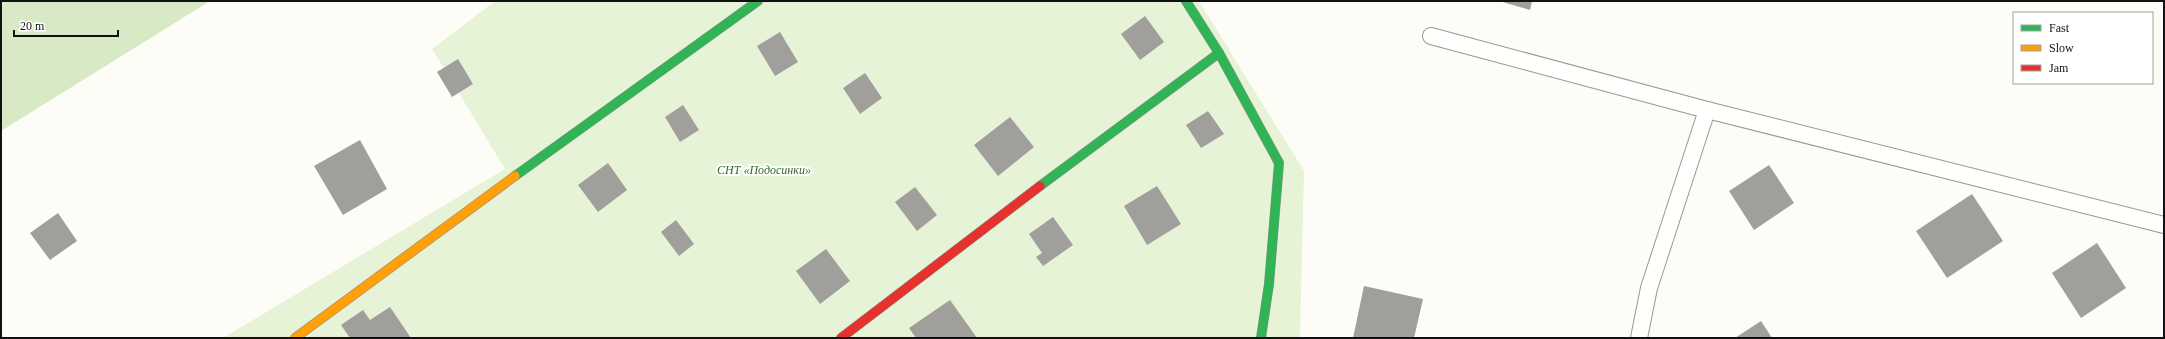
<svg xmlns="http://www.w3.org/2000/svg" width="2165" height="339" viewBox="0 0 2165 339" font-family="Georgia,serif">
<rect width="100%" height="100%" fill="#fdfcf7"/>
<polygon fill="#e7f3d7" points="495,1 1199,1 1304,171 1300,338 223,338 505,169 432,49"/>
<polygon fill="#d8eac5" points="1,1 210,1 1,131"/>
<g fill="#a19f9c">
<polygon points="1499,1 1532,1 1530,10"/>
<polygon points="1145,16 1164,42 1140,60 1121,34"/>
<polygon points="780,32 798,62 775,76 757,46"/>
<polygon points="458,59 473,84 452,97 437,72"/>
<polygon points="865,73 882,98 860,114 843,88"/>
<polygon points="683,105 699,130 680,142 665,117"/>
<polygon points="1208,111 1224,134 1201,148 1186,125"/>
<polygon points="1010,117 1034,147 998,176 974,145"/>
<polygon points="360,140 387,189 343,215 314,166"/>
<polygon points="608,163 627,190 598,212 578,185"/>
<polygon points="1769,165 1794,203 1754,230 1729,191"/>
<polygon points="1157,186 1181,224 1147,245 1124,206"/>
<polygon points="915,187 937,215 917,231 895,202"/>
<polygon points="1972,194 2003,241 1947,278 1916,231"/>
<polygon points="58,213 77,241 50,260 30,233"/>
<polygon points="1053,217 1073,245 1043,266 1036,257 1042,253 1029,234"/>
<polygon points="676,220 694,244 679,256 661,232"/>
<polygon points="2097,243 2126,288 2081,318 2052,273"/>
<polygon points="826,249 850,281 820,304 796,271"/>
<polygon points="1364,286 1423,299 1414,338 1353,338"/>
<polygon points="950,300 977,338 916,338 909,328"/>
<polygon points="390,307 411,338 350,338 341,325 363,310 370,320"/>
<polygon points="1761,321 1772,338 1735,338"/>
</g>
<g fill="none" stroke-linecap="round" stroke-linejoin="round">
<g stroke="#979795" stroke-width="18">
<g id="lane">
<polyline points="1431,36 1707,110 1649,288 1639,338"/>
<polyline points="1707,110 2164,225"/>
</g>
</g>
<g stroke="#8e8d8b" stroke-width="10">
<g id="fast">
<polyline points="1186,1 1219,53 1279,163 1269,284 1261,338"/>
<polyline points="515,176 758,1"/>
<polyline points="1040,186 1219,53"/>
</g>
</g>
<g stroke="#8e8d8b" stroke-width="10">
<polyline id="slow" points="295,338 515,176"/>
</g>
<g stroke="#8e8d8b" stroke-width="10">
<polyline id="jam" points="841,338 1040,186"/>
</g>
<use href="#lane" stroke="#fffffe" stroke-width="16"/>
<use href="#fast" stroke="#30b455" stroke-width="9"/>
<use href="#slow" stroke="#ff9f0a" stroke-width="9"/>
<use href="#jam" stroke="#e5322d" stroke-width="9"/>
</g>
<g text-anchor="middle" dominant-baseline="central" stroke-width="4" stroke-linejoin="round" paint-order="stroke">
<g font-size="12" font-style="italic" fill="#2f6b1f" stroke="#fff">
<text x="764" y="170">СНТ «Подосинки»</text>
</g>
</g>
<rect width="2165" height="339" fill="none" stroke="#111111" stroke-width="4"/>
<rect x="2013" y="12" width="140" height="72" fill="#ffffff" stroke="#a0a0a0"/>
<rect x="2021" y="25" width="20" height="6" fill="#30b455" stroke="#a0a0a0"/>
<text x="2049" y="32" font-size="12" fill="#111111">Fast</text>
<rect x="2021" y="45" width="20" height="6" fill="#ff9f0a" stroke="#a0a0a0"/>
<text x="2049" y="52" font-size="12" fill="#111111">Slow</text>
<rect x="2021" y="65" width="20" height="6" fill="#e5322d" stroke="#a0a0a0"/>
<text x="2049" y="72" font-size="12" fill="#111111">Jam</text>
<path d="M14 30v6h104v-6" fill="none" stroke="#111111" stroke-width="2"/>
<text x="20" y="30" font-size="12" fill="#111111" stroke="#ffffff" stroke-width="3" paint-order="stroke">20 m</text>
</svg>
